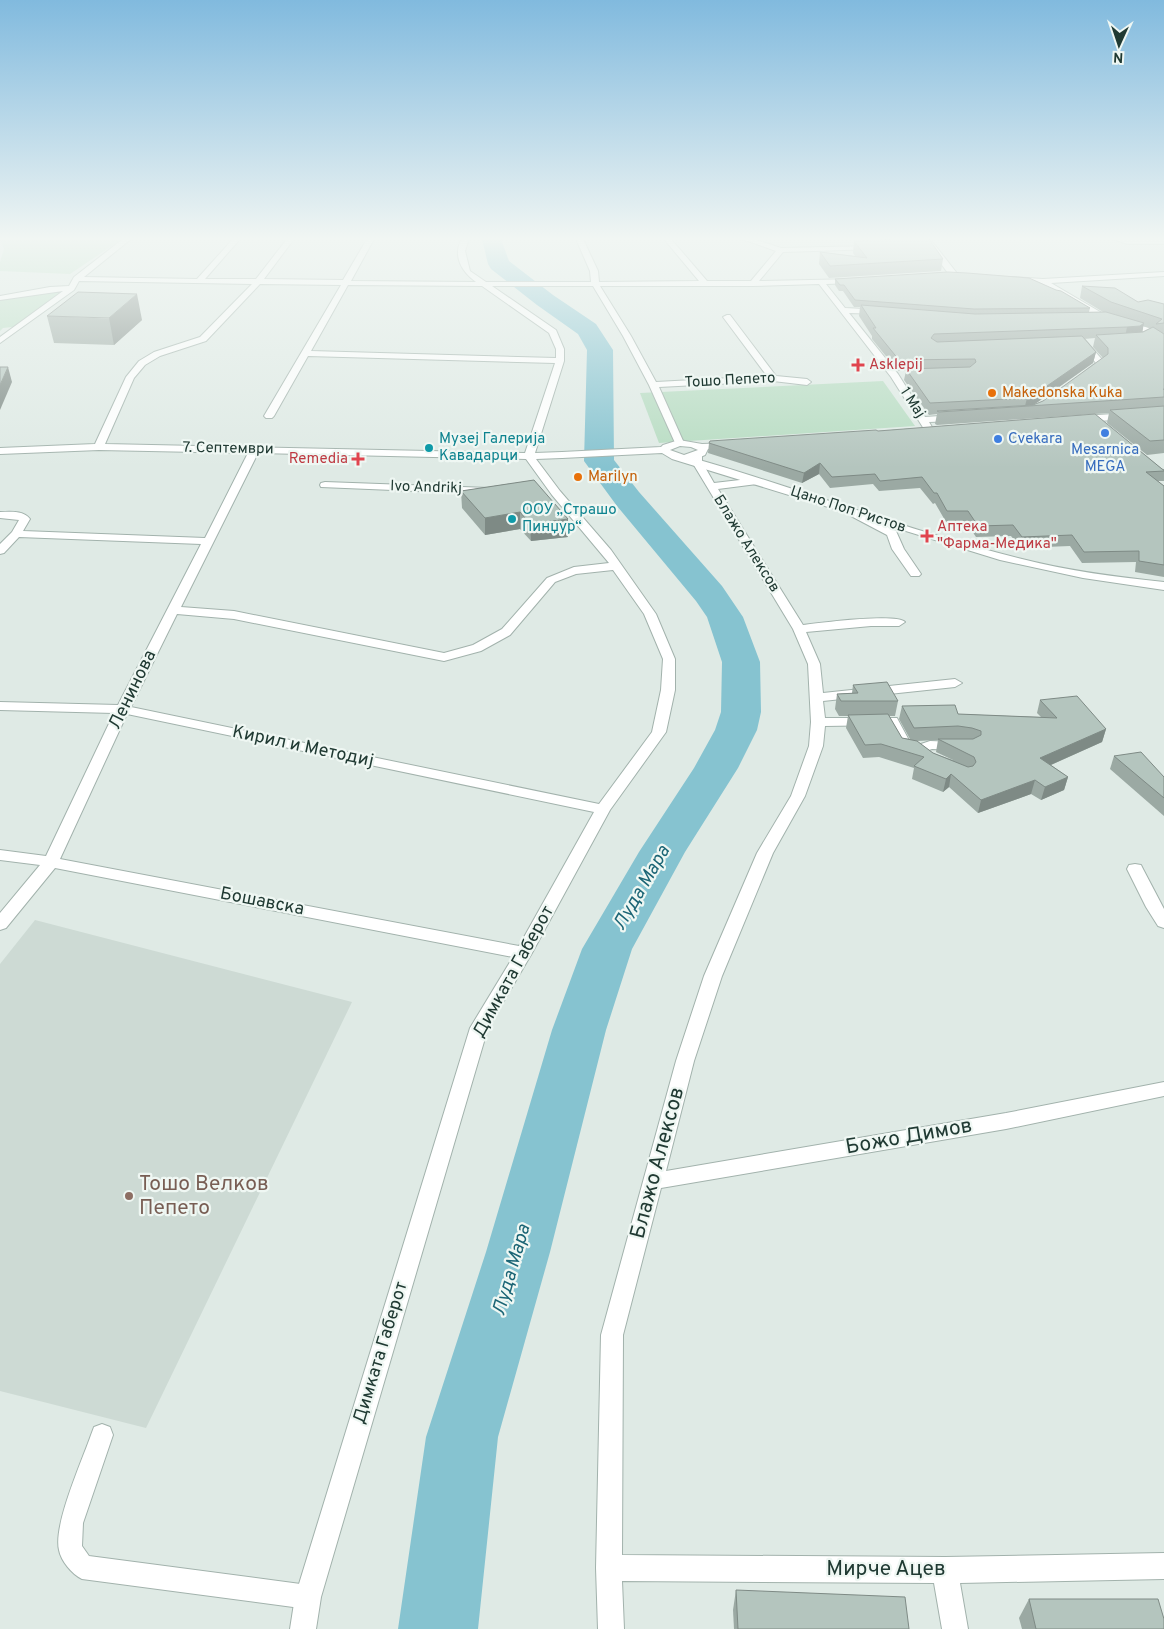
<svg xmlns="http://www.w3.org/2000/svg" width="1164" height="1629" viewBox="0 0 1164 1629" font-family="Overpass,sans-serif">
<rect width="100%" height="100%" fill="#dfeae5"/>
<polygon fill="#cddad4" points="35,920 352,1002 146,1428 0,1391 0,964"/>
<g fill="#b7dcc2">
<polygon points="0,239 122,239 70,274 0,271 0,262 4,249"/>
<polygon points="71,288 21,326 3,328 0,331 0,298"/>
<polygon points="883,381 915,426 659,443 640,393"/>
</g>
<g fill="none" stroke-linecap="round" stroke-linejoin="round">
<polygon fill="#86c3d0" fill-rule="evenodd" points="482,239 503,239 502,242 509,261 553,295 596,324 613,350 614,460 639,492 722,586 743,617 760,662 761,712 757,730 738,768 685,852 632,949 606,1030 550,1252 498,1437 478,1629 398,1629 426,1437 486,1252 552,1030 582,949 639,852 694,768 715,730 721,712 722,662 707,617 696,601 617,506 584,461 587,350 578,334 537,305 491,269 488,264"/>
<g stroke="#a2b2ac" stroke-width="2">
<path id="service" d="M102 1424 110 1427 113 1435 83 1523 82 1546 89 1556 308 1585 316 1589 320 1597 316 1605 308 1609 82 1579C72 1574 61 1561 59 1550 53 1525 82 1461 91 1435L94 1427Z"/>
</g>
<g stroke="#a2b2ac" stroke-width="2">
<g id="minor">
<path d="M123 239H131L84 277 197 279 233 239H240L205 279H256L287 239H294L264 279 343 280 367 239H374L351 281 476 282C462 272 452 256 462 239H469L465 251 470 271 486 282H591L590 271 576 239H583L598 271 599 282 699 281 664 239H671L707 281H751L776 251 742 239H754L781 248 873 246 875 247V249L783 252 759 281 858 279 859 281 855 283 826 284 845 308 884 310V314H881L849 313 898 374 925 417 955 415 960 418 955 421 929 422 932 427 930 429H924L891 377 819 284 752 286H600L631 336 656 382 767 376 723 317 727 315H730L776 376 807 379 811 382 807 385 773 381 659 387 684 443 679 446 676 445 649 385 623 336 593 286H492L556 330 564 349V361L535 453 562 452 567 455 562 458 536 459 560 491 611 550 656 614 675 659V690L666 732 610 810 532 953 488 1028 321 1597 316 1629H290L295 1597 470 1028 513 957 55 868 6 928 0 930V913L40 865 0 860V850L46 856 114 713 0 710V702L118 705 201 544 19 537 4 553 0 554V544L12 532 19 520 0 518V512C11 512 23 510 30 519L23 531 205 538 248 453 99 450 0 454V448L95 444 126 377 139 361 154 352 200 337 252 284 79 281 74 290 0 343V337L63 291 0 300V296L50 287 69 286 74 277ZM260 284 341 285 264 416 266 418H272L274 416 308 356 555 363 525 453 105 444 134 378 145 365 160 356 206 341ZM348 285 482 286 549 333 556 349V358L311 351ZM258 453 526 459 552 495 609 563 574 567 547 578 502 629 473 645 444 653 234 611 181 607ZM613 570 644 614 663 659 661 690 652 732 599 804 131 707 177 614 234 619 444 661 481 651 510 635 555 582 576 574ZM127 714 594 812 519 946 60 859Z"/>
<polygon points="923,239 930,239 956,272 956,276 950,276"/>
<polygon points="1112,239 1164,240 1164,244 1128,244"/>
<polygon points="1164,272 1164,276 1051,283 1107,316 1156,330 1157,332 1153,334 1101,320 1041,283 1013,281 1009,279 1013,277 1043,279"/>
<polygon points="1082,339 1085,340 1105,363 1087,376 1083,373 1096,363 1078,342"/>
<path d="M697 453 702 456V462L714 483 757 478 762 481 757 484 718 489 803 625C819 623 896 613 905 622L899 626H871L806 632 820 664 823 693 955 679 962 683 955 687 823 701 825 718H897L911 744 909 747H899L887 725 825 726 823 746 805 796 773 853 722 976 694 1061 666 1171 1006 1113 1164 1082V1096L1006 1129 661 1188 623 1335 622 1555 945 1557 1164 1553V1579L960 1583 968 1629H942L934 1583 622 1581 624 1629H598L596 1568 601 1335 676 1061 704 976 757 853 791 796 809 746 811 722 808 664 793 629 692 462V456Z"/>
<polygon points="325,482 489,488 494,491 489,494 321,487 320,485 321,483"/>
<polygon points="855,511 896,531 904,549 921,574 919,576 911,576 892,549 887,535 851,516 850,514 851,512"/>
<polygon points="930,741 956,742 963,746 956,750 932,749 920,753 913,749 915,746"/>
<polygon points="1135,864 1141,865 1143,869 1164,909 1164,928 1158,926 1146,907 1127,869 1129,865"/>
</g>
</g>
<g stroke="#a2b2ac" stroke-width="2">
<g id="tertiary">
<polygon points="1164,411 1164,417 1081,422 1076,419 1081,416"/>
<path d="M679 440 702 444 732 443V447L708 449 705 455 696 459C805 490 911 532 1022 559 1069 571 1116 577 1164 582V590L1083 578 1000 560 672 459 662 453 562 458 557 455 562 452 661 447 663 445ZM680 446 691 447 698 450 684 455 670 450Z"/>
</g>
</g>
<use href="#service" fill="#fff" fill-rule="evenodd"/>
<use href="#minor" fill="#fff" fill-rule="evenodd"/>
<use href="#tertiary" fill="#fff" fill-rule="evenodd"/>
</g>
<g fill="#9ba9a3" fill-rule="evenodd">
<polygon points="854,241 943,259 941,271 829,278 819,264 820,252 855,256 853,253"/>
<path d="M835 279 1090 308 1089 312H1103L1080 298 1082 286 1138 302 1164 304V453L1147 455 1107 423 1109 413 1095 414 1162 469 1164 470V481H1158L1164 486V577L1135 572 1136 562 1082 563 1070 546 1020 548 1011 536 976 537 966 522H946L935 503 933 504 920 488 879 491 873 484 830 488 819 474 802 483 708 453 709 443 878 431 1095 414 937 425 935 424 937 414 929 415 904 380 906 371H898L872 339V336L859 316 860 307H854L843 291H839L835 285ZM1143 326 1150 328 1142 332ZM1095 338 1093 347 1103 358 1043 401 1035 404 1093 363 1096 352 1084 339Z"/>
<polygon points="47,316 142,320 114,345 54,343"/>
<polygon points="534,480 568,537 531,541 520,529 485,535 462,508 461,491"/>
<path d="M853 685 898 701 895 716H889L902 738 910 739 899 719 902 706 958 714 1041 717 1037 713 1040 700 1106 729 1102 742 1051 765 1068 777 1064 790 1041 800 1031 794 978 813 949 787 943 792 912 779 914 768 879 757 863 758 846 728 848 716H839L835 709 837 694 852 693ZM938 740 936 752 953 760 933 753 917 741Z"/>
<polygon points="1114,756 1164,777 1164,816 1110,769"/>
<polygon points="736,1590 909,1629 734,1629 733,1610"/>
<polygon points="1029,1599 1164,1629 1022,1629 1019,1618"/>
</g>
<g fill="#7e8a85">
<polygon points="137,294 142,320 114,345 109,318"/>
<polygon points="1144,323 1142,334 1125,337 1127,327"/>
<polygon points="1096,352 1093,363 1032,406 1025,406 1027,398"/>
<polygon points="8,367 12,382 0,410 0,385"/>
<polygon points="820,463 819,474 802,483 804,473"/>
<polygon points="520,512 520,529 485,535 485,518"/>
<polygon points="568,519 568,537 531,541 530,524"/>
<polygon points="1106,729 1102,742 1037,771 1040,758"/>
<polygon points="951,774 949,787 943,792 946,779"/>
<polygon points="1068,777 1064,790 1041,800 1045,787"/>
<polygon points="1035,780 1031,794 978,813 981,800"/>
</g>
<g fill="#b4c5be" stroke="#7e8a85">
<polygon points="898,239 929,239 943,259 830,266 820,252 867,258 854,241"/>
<polygon points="948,272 967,273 1029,278 1056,290 1061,291 1090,308 974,309 855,300 844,285 840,285 835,279"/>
<polygon points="1082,286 1115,288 1138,302 1148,300 1164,304 1164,323 1156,324 1162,319 1111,302"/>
<polygon points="78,292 137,294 109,318 47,316"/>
<polygon points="861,305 975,314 1106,312 1144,323 1140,326 1127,327 934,334 931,338 937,342 1082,336 1096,352 1034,395 1027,398 930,403 906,369 970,367 976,362 975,359 899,360 873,328 876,328"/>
<polygon points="1153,327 1164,334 1164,389 1163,389 1164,390 1164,397 939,412 937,411 1033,405 1043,401 1108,354 1108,348 1096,335 1143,332"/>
<polygon points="0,367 8,367 0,385"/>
<polygon points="1164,406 1164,440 1150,441 1110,410"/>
<polygon points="1095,414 1162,469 1164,470 1164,471 1146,472 1164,486 1164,565 1139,561 1139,551 1084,552 1072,535 1022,537 1013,525 978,526 968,511 947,511 937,493 934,493 922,477 880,481 875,474 832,477 820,463 804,473 709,443 710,441 876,430 878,431"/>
<polygon points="534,480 568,519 530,524 520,512 485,518 461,491"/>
<polygon points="887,682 898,701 841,701 837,694 858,693 853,685"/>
<polygon points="1077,696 1106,729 1040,758 1068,777 1045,787 1035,780 981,800 951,774 946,779 914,766 924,757 881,744 865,745 848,715 888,714 902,738 917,741 933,753 968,767 973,766 976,762 974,757 938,739 973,739 981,735 981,731 972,728 958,726 914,728 902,706 955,705 958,714 1057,718 1040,700"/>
<polygon points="1141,752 1164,777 1164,798 1114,756"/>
<polygon points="736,1590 905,1597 909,1629 738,1629"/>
<polygon points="1029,1599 1158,1599 1164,1619 1164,1629 1036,1629"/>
</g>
<linearGradient id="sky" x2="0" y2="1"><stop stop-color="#81bade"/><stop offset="0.51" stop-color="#f1f6f3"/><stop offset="1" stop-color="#f1f6f3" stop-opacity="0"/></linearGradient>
<rect width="1164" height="468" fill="url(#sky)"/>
<g fill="#e0444e" stroke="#eff7f3" stroke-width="2">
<path d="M855.5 357.5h5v5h5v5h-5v5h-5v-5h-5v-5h5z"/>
<path d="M355.5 451.5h5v5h5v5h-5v5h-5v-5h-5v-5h5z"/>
<path d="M924.5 528.5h5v5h5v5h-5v5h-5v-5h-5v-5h5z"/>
</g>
<g fill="#e8710a" stroke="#eff7f3" stroke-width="2">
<circle cx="992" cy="393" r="5"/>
<circle cx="578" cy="477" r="5"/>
</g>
<g fill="#3f7fe0" stroke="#eff7f3" stroke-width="2">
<circle cx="1105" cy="433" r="5"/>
<circle cx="998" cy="439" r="5"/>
</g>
<g fill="#0f9aa8" stroke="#eff7f3" stroke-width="2">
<circle cx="429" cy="448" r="5"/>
<circle cx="512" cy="519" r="5"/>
</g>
<circle fill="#8d6e63" stroke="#eff7f3" stroke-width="2" cx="129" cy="1196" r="5"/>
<g text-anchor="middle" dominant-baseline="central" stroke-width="4.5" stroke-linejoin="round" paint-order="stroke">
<g font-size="15" fill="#be3a42" stroke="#eff7f3" text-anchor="start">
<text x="869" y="365">Asklepij</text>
<text x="348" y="459" text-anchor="end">Remedia</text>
<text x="937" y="527">Аптека<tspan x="937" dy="17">"Фарма-Медика"</tspan></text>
</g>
<g font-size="15" fill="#203a33" stroke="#eff7f3">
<text transform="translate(730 381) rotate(-3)">Тошо Пепето</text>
<text transform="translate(912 403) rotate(57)">1 Maj</text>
<text transform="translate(228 449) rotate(1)">7. Септември</text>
<text transform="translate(426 488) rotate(2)">Ivo Andrikj</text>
<text transform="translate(848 510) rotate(18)">Цано Поп Ристов</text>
<text transform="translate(746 544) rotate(58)">Блажо Алексов</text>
</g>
<g font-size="15" fill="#c56008" stroke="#eff7f3" text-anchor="start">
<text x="1002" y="393">Makedonska Kuka</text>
<text x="588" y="477">Marilyn</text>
</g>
<g font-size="15" fill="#0d838f" stroke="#eff7f3" text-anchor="start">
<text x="439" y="439">Музеј Галерија<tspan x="439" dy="17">Кавадарци</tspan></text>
<text x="522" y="510">ООУ „Страшо<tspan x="522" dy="17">Пинџур“</tspan></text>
</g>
<g font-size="15" fill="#366cbe" stroke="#eff7f3" text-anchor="start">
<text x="1008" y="439">Cvekara</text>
<text x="1105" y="450" text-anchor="middle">Mesarnica<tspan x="1105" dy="17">MEGA</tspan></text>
</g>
<g font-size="18" fill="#203a33" stroke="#eff7f3">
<text transform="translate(133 690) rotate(-64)">Ленинова</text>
<text transform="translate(303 747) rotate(12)">Кирил и Методиј</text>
<text transform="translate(262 902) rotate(11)">Бошавска</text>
<text transform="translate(514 972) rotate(-61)">Димката Габерот</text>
<text transform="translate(381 1353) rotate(-73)">Димката Габерот</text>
</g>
<g font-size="19" font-style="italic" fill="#1b6575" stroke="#eff7f3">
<text transform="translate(642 888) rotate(-60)">Луда Мара</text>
<text transform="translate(512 1270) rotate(-74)">Луда Мара</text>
</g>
<g font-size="21" fill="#203a33" stroke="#eff7f3">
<text transform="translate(909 1137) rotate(-10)">Божо Димов</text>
<text transform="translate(658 1163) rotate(-75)">Блажо Алексов</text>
<text x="886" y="1569">Мирче Ацев</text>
</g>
<g font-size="21" fill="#785e54" stroke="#eff7f3" text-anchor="start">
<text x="139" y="1184">Тошо Велков<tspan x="139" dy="24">Пепето</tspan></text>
</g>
</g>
<g transform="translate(1119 45) rotate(183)" stroke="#eff7f3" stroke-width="4" paint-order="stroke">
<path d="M0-4L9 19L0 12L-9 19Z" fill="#203a33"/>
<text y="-8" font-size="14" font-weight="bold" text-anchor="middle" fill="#203a33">N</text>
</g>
</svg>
